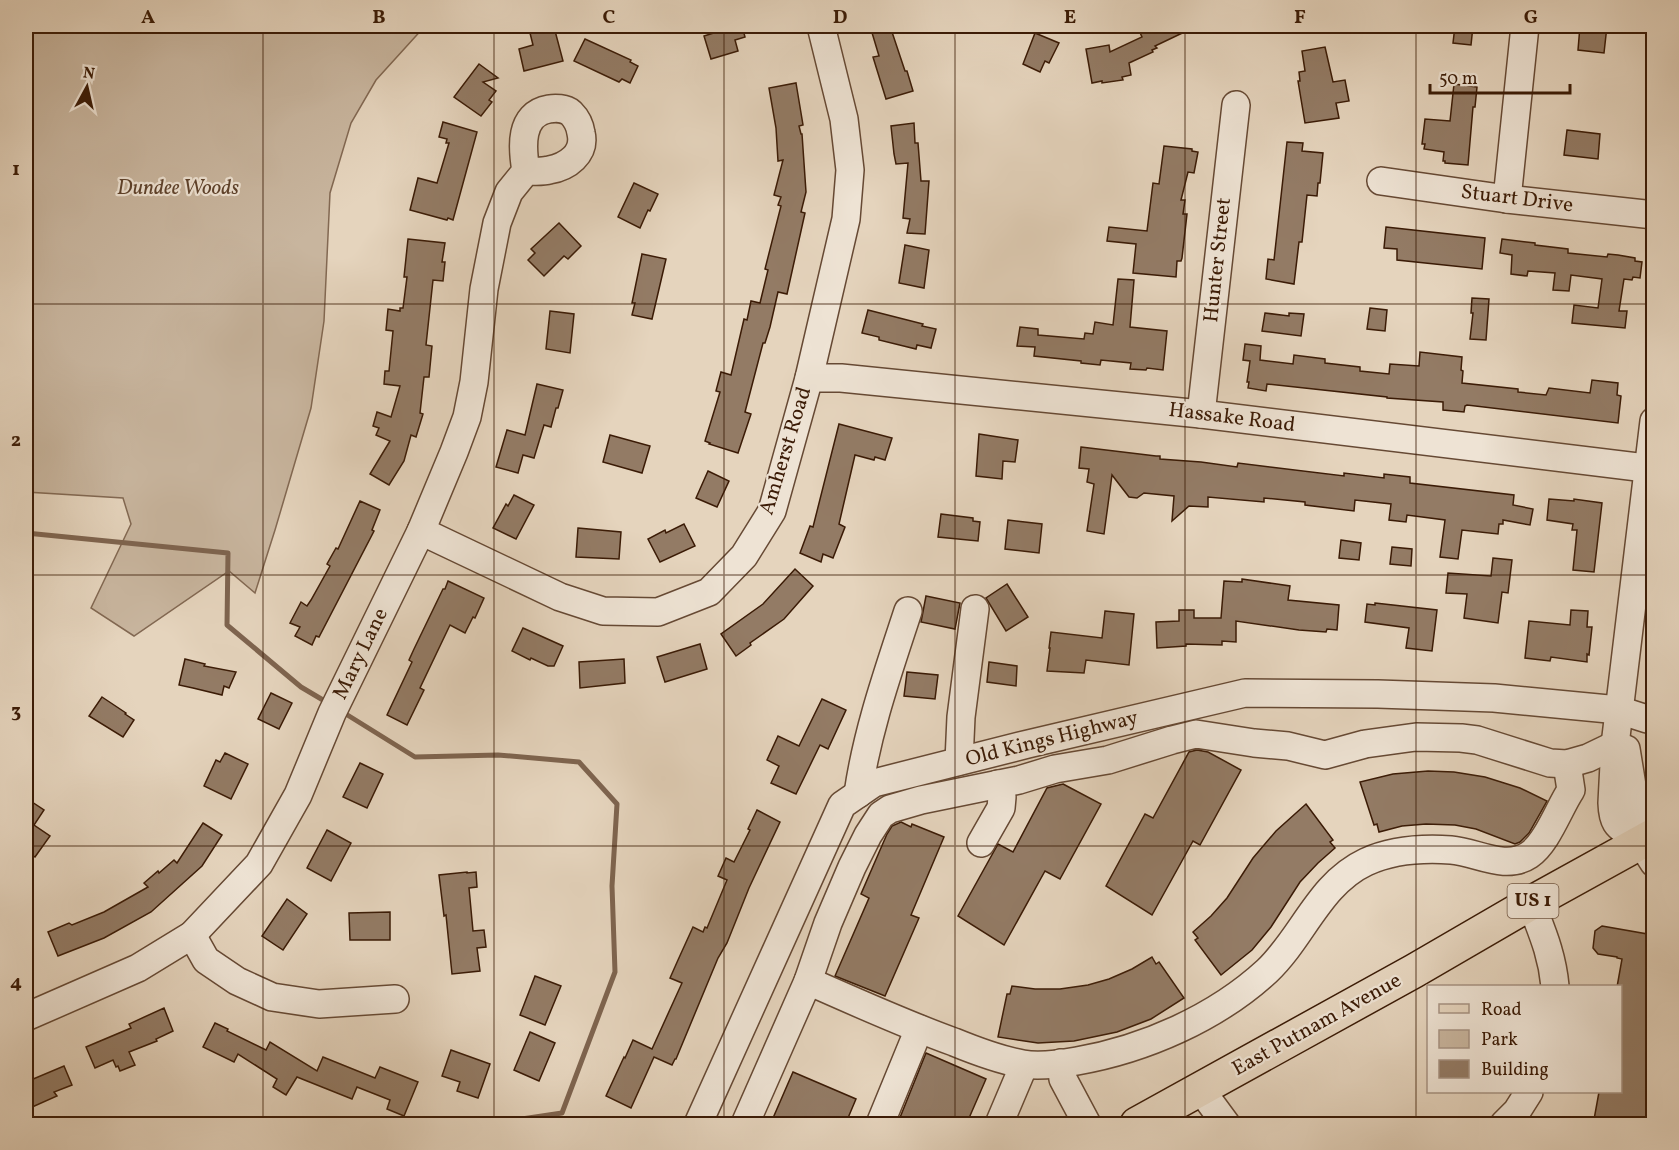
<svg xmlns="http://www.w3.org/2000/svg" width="1679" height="1150" viewBox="0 0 1679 1150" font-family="Vollkorn,serif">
<rect width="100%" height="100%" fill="#e5d4bd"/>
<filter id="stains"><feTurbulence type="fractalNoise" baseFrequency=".00333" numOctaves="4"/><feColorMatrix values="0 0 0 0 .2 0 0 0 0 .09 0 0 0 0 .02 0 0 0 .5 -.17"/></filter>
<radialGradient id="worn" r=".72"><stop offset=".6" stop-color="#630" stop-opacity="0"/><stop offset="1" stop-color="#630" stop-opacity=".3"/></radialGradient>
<polygon fill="#c8b59e" stroke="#826852" stroke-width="1.5" points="26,26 425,26 376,80 351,123 330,193 324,321 311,408 275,530 255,593 229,571 134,636 91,608 131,524 123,498 26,492"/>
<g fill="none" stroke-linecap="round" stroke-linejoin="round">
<g stroke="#7e644f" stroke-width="5">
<polyline points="26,533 228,553 227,625 301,687 328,703"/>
<polyline points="341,711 415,757 498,755 579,762 617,804 612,886 615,972 562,1113 495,1123 494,1124"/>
</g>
</g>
<g fill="#937b65" stroke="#3b1b06" stroke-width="1.5">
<polygon points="736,26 742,26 745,37 735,40 738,51 711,59 704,36"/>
<polygon points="870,26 890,26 905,71 907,71 913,91 886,99 873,57 879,56"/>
<polygon points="1137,26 1197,26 1155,46 1157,48 1152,50 1153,52 1129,63 1131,75 1122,77 1123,80 1102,83 1102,81 1092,83 1086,49 1109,45 1110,52 1142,37"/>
<polygon points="1455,26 1473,26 1471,45 1453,43"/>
<polygon points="1580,26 1607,26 1604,53 1578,50"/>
<polygon points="554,27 563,61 524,71 519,49 533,45 530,33"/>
<polygon points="1035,33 1059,43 1049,63 1045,61 1040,72 1023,64"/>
<polygon points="585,39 631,60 630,62 638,66 630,83 622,79 619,82 574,61"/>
<polygon points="1325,47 1333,82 1345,80 1349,101 1336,103 1339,118 1305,123 1298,81 1300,81 1299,72 1305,71 1302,51"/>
<polygon points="479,64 498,78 483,82 496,91 489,100 492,102 481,116 454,97"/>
<polygon points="796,83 803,125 799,126 801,134 802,134 806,192 801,212 805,213 787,294 778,292 770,327 765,343 763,343 745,412 751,414 738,453 709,444 710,443 705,441 720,392 716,391 721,372 731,375 744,319 747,320 751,301 760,303 768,270 765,269 781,206 778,205 781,197 774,195 783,160 778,161 776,128 769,88"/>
<polygon points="1454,84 1477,87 1475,107 1473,107 1468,165 1445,163 1445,161 1443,161 1444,152 1424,149 1425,144 1422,144 1425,119 1450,121"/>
<polygon points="443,122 477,132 453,220 448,218 447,220 410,210 418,178 437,183 449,143 446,143 447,139 439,137"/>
<polygon points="914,123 915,143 918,143 921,181 929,181 925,234 907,233 910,219 903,218 908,163 896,164 894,154 891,126"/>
<polygon points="1567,130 1600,134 1598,159 1564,155"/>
<polygon points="1287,142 1303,143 1302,151 1323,153 1320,183 1318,183 1317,196 1307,195 1302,242 1299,242 1294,284 1266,279 1268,259 1274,260"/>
<polygon points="1164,146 1192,149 1192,151 1198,152 1194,173 1188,172 1181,200 1185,200 1183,214 1187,214 1182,258 1181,261 1177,261 1176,277 1133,273 1136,244 1107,241 1109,227 1147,231 1153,183 1159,184"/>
<polygon points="634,183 658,194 650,211 648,210 640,228 618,217"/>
<polygon points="559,223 581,246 568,259 564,256 544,276 528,260 535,253 531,249"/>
<polygon points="1386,227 1485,238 1482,269 1397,260 1397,249 1384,248"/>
<polygon points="408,239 445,243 442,262 445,262 443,281 433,280 426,345 432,346 429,377 424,377 420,413 423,414 416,437 411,435 404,461 389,485 370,474 390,441 376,435 379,428 373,426 377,412 391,417 400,386 384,384 385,371 389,371 393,331 386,330 388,309 400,311 400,308 403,308 407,277 404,277"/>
<polygon points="1502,239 1535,243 1535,245 1568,249 1568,253 1607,257 1608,254 1618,255 1635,258 1635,261 1642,262 1640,278 1633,277 1632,280 1624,279 1619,311 1627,311 1625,328 1572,323 1574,305 1598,308 1602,279 1571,275 1569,291 1553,290 1555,273 1528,271 1527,276 1511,274 1512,255 1500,253"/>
<polygon points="905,245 929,250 924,288 899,283"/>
<polygon points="642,254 666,259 652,319 632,315 635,303 632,303"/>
<polygon points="1118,279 1134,280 1130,327 1167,331 1163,370 1147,368 1146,370 1130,369 1131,363 1101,360 1100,365 1081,363 1081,361 1034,356 1035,347 1017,346 1020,327 1038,329 1038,335 1084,339 1085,333 1093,334 1095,322 1113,325"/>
<polygon points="1472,298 1489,299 1486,340 1470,339 1473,313 1471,313"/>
<polygon points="1370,308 1387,310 1385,331 1367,329"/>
<polygon points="868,310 923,324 922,326 936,329 931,348 917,345 916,349 879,340 879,337 862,333"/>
<polygon points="550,311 574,314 570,353 546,349"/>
<polygon points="1265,313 1289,316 1289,313 1304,314 1301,336 1262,331"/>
<polygon points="1245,344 1261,346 1260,360 1293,364 1294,355 1325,359 1325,363 1360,367 1360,371 1389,374 1390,364 1419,366 1420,352 1462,357 1461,370 1463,371 1462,383 1518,389 1518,392 1546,395 1549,388 1590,393 1592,380 1618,383 1617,395 1621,396 1618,423 1467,405 1465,406 1464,412 1443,410 1443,402 1387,398 1387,397 1267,384 1266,391 1248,388 1249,382 1247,382 1250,361 1243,360"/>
<polygon points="537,384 563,390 558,408 556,408 551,427 544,425 534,458 523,455 518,473 496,467 507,430 525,435"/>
<polygon points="839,424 892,438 885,460 875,457 874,460 855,455 839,524 845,527 833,558 823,554 821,562 800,553 810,526 813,527"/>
<polygon points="979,434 1018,440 1015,462 1003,461 1002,479 976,476"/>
<polygon points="610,435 650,446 642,473 603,462"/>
<polygon points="1081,447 1156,456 1160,456 1160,459 1201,462 1237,467 1238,463 1344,476 1344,473 1384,478 1384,474 1410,477 1410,483 1514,495 1513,505 1533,509 1530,525 1503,520 1503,524 1499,524 1498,534 1462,530 1458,559 1440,557 1445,520 1407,515 1406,522 1389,520 1391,504 1355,500 1354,511 1305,505 1305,502 1264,498 1264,502 1208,497 1208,507 1189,506 1172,521 1174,496 1144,493 1137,498 1129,497 1112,475 1104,534 1087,531 1094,484 1087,482 1089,469 1079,468"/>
<polygon points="708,471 729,481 717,507 696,498"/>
<polygon points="514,495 534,505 516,539 493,528 506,504 508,506"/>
<polygon points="1549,499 1574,501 1574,499 1602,503 1594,572 1573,570 1577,530 1572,530 1573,524 1547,520"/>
<polygon points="360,501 380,510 372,530 374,531 319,637 316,636 312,645 295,636 300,627 290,623 301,602 307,606 311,600 330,566 327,564 336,548 338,549"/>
<polygon points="941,514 973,518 973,521 980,522 978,541 938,537"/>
<polygon points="1008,520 1042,524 1039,553 1005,549"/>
<polygon points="684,524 695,546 660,562 648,539 665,530 666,533"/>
<polygon points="578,528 621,532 619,559 576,557"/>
<polygon points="1341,540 1361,543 1359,560 1339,558"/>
<polygon points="1392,547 1412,549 1411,566 1390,564"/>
<polygon points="1493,558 1512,560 1508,593 1502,592 1498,623 1464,618 1467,594 1446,593 1448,573 1491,576"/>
<polygon points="795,569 813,586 784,619 750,643 751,645 736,656 721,634 763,604"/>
<polygon points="1242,579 1290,586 1288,600 1339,605 1337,630 1327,629 1326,632 1299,630 1236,621 1236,642 1222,641 1222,645 1186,644 1186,646 1157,648 1156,622 1179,621 1179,610 1194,610 1194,618 1221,618 1224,581 1242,582"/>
<polygon points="448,581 484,598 475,618 473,617 465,633 450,625 420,688 424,690 407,725 387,715 412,662 409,660 414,649 443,589 445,589"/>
<polygon points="1007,584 1028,617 1006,631 986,598"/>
<polygon points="926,596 960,603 955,629 921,622"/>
<polygon points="1375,603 1437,610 1432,651 1406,648 1409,628 1365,622 1367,604 1375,605"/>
<polygon points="1571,610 1588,611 1587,627 1592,627 1589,655 1587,654 1587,662 1551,657 1550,661 1525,658 1529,621 1570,625"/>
<polygon points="1105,611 1134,614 1129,665 1086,660 1084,673 1047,671 1050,648 1049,648 1051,632 1102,638"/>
<polygon points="523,628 563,646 554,666 548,666 531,658 530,660 512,651"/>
<polygon points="700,644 707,669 665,682 657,657"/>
<polygon points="185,659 205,664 204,666 236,672 229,688 224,686 222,695 193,688 179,685"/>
<polygon points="624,659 625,683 580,688 579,662"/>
<polygon points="989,662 1017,666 1016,686 987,682"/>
<polygon points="907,672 938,675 935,699 904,696"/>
<polygon points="271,693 292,703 279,729 258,719"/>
<polygon points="102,697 126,713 125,714 134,720 123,737 89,716"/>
<polygon points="822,699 846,710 828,749 820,745 796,794 771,783 779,766 767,760 778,736 799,746"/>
<polygon points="1197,750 1208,752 1241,770 1200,845 1193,841 1152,915 1106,886 1145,814 1153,818 1189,752"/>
<polygon points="225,753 248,764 231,799 204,786 216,760 220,762"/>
<polygon points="360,763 383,774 367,808 343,797"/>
<polygon points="1428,771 1454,772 1485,777 1520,788 1547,801 1529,833 1520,842 1515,844 1476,829 1455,825 1426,824 1402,826 1379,832 1377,824 1374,825 1360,782 1393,774"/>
<polygon points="1063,784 1101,804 1060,879 1045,871 1004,945 958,916 998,844 1013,852 1047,788"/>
<polygon points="26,798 44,810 34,825 50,836 35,857 26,851"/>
<polygon points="1306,804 1333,840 1330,842 1335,848 1318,863 1300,882 1271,927 1252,950 1221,975 1195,940 1198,938 1193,932 1211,916 1227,898 1253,858 1276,831"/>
<polygon points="757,810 780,822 749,888 727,943 718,958 676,1059 675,1059 672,1065 654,1057 631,1108 606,1096 624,1057 625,1058 633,1040 652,1049 682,983 670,978 678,960 693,927 703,932 705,927 707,928 727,880 718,876 726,858 734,862 750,830 748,829"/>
<polygon points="901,822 911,827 912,824 944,837 911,915 919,918 885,996 835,976 869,898 861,894 887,834 892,826"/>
<polygon points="203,823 222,835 202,866 151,912 104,938 58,956 48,932 69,923 72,925 104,912 148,887 144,883 158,871 159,873 174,860 177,863"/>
<polygon points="327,830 351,843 331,881 307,868"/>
<polygon points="467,872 467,873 476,872 477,887 469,888 473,931 484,930 486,947 477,948 480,971 452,974 446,915 444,916 439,875"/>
<polygon points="287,899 307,914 283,950 262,936"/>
<polygon points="390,912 390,940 350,940 349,913"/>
<polygon points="1602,926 1653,935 1653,1125 1593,1125 1599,1092 1620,1092 1620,987 1617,987 1622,959 1617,958 1617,957 1598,954 1593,948 1595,931"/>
<polygon points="1152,957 1156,964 1159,962 1184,998 1151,1019 1117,1032 1074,1041 1038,1043 998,1037 1007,994 1010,994 1012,986 1035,989 1060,989 1088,985 1109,979 1132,969"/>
<polygon points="535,976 561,986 545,1025 520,1015"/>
<polygon points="164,1008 173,1031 156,1039 157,1041 129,1052 135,1065 120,1071 118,1066 116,1067 113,1060 95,1068 86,1047 131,1028 129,1024"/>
<polygon points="215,1023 228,1029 227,1031 266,1050 270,1042 317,1071 323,1057 375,1078 380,1067 418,1082 404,1116 387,1109 390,1100 357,1087 352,1099 297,1077 286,1095 273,1087 277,1079 238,1054 234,1062 203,1047"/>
<polygon points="530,1032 555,1043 539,1081 514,1070"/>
<polygon points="451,1050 490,1064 478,1098 457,1091 460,1082 442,1076"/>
<polygon points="926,1053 986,1079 966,1125 897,1125"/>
<polygon points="64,1066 72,1085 54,1092 57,1096 30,1108 26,1099 26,1082"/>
<polygon points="793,1072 856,1099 845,1125 770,1125"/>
</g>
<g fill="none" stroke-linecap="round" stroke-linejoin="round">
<g stroke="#664934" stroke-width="30">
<g id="minor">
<polyline points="1381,181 1507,199 1654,215"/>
<polyline points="1507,199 1525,26"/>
<polyline points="809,378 841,378 1201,414 1654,469"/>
<polyline points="1201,414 1236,105"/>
<path d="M1654 421 1615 745 1612 803C1613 832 1624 826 1639 842 1645 847 1649 856 1654 863"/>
<polyline points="421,531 560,597 603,611 658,612 709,592 744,556 772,511 809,378 846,219 850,170 844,119 821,26"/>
<polyline points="1626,749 1634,798 1639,810 1641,821 1639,841"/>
<polyline points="959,761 961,717 975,609"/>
<path d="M858 794C867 731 888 672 908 611"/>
<polyline points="981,843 1001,808 1002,797 998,784"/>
<path d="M1531 903C1542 932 1552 954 1555 986"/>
<polyline points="192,935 206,960 237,981 272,997 319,1004 395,999"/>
<path d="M808 981C856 1002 904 1024 954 1042 976 1051 999 1060 1023 1064 1040 1067 1060 1064 1077 1061 1145 1049 1216 1018 1267 971 1303 937 1319 884 1366 862 1392 850 1423 848 1451 850 1477 852 1505 871 1529 855 1547 843 1559 808 1571 790L1567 764"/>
<path d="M26 1017 138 968 192 935 259 864 298 795 332 713 421 531 454 452 467 417 474 382 484 289 497 223 509 192 526 171C522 148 519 114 549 109 555 108 565 108 571 113 576 118 580 126 581 133 586 154 567 167 549 170 542 172 533 171 526 171"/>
<polyline points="1061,1063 1063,1079 1087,1124"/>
<polyline points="1201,1090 1226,1124"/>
<polyline points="698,1124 842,805 874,783 1028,744 1245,693 1378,694 1494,698 1619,710 1647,719 1654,719"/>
<polyline points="745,1124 808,981 828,923 852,867 868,835 881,815 890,809 921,800 1019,780 1055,769 1108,760 1172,740 1196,734 1254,743 1288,746 1325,755 1365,744 1416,737 1461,738 1477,740 1550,763 1567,764 1588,758 1615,745"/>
<polyline points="880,1124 919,1029"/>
<polyline points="999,1124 1024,1065"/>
<polyline points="1504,1124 1517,1111 1529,1092"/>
</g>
</g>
<g stroke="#3b1b06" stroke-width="36">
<polyline id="major" points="1137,1124 1414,971 1531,903 1654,835"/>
</g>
<use href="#minor" stroke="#eee3d4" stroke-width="27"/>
<use href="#major" stroke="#e5d4bd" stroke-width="33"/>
</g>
<path fill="none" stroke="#3b1b06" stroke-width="1.5" stroke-opacity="0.55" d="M263 26V1124M494 26V1124M724 26V1124M955 26V1124M1185 26V1124M1416 26V1124M26 304H1654M26 575H1654M26 846H1654"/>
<g text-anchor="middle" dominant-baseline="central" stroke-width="4.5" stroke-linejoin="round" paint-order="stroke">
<rect fill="#eee3d4" stroke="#715744" stroke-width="1.5" x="1507.5" y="884" width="51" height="34" rx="4.5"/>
<g font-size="20" font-weight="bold" fill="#3b1b06">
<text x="1533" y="901">US 1</text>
</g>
<g font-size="21" font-style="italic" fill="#5e422c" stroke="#eee3d4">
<text x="178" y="188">Dundee Woods</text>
</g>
<g font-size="21" fill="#3b1b06" stroke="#eee3d4">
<text transform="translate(1517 199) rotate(7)">Stuart Drive</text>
<text transform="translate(1218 260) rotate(-84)">Hunter Street</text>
<text transform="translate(1232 418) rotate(7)">Hassake Road</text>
<text transform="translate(786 451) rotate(-73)">Amherst Road</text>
<text transform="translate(361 654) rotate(-64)">Mary Lane</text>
<text transform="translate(1052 739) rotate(-14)">Old Kings Highway</text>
<text transform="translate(1317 1025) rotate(-29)">East Putnam Avenue</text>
</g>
</g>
<rect width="1679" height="1150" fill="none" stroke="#e5d4bd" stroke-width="66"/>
<rect x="1427" y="985" width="195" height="108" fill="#eee3d4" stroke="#a69382" stroke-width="1.5"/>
<rect x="1439" y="1004" width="30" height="9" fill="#e5d4bd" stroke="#a69382" stroke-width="1.5"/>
<text x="1481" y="1015" font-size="18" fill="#3b1b06">Road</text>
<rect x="1439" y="1030" width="30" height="18" fill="#c8b59e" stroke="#a69382" stroke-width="1.5"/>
<text x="1481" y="1045" font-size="18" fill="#3b1b06">Park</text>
<rect x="1439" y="1060" width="30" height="18" fill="#937b65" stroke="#a69382" stroke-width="1.5"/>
<text x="1481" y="1075" font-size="18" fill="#3b1b06">Building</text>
<g transform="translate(87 87) rotate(8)" stroke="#eee3d4" stroke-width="4.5" paint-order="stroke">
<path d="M0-4.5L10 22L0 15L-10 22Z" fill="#3b1b06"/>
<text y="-9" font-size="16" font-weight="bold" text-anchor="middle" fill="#3b1b06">N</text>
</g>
<path d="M1430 84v9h140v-9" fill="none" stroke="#3b1b06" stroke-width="3"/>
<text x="1439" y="84" font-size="18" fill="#3b1b06" stroke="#eee3d4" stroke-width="4.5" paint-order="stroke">50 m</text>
<rect x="33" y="33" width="1613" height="1084" fill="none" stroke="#3b1b06" stroke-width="2"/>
<g font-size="20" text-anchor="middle" font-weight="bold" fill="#3b1b06">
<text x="148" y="23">A</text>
<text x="379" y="23">B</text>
<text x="609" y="23">C</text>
<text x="840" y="23">D</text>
<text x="1070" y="23">E</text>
<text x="1300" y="23">F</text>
<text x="1531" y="23">G</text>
<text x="16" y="175">1</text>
<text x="16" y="446">2</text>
<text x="16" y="717">3</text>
<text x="16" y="988">4</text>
</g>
<rect width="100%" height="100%" filter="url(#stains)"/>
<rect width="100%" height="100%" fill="url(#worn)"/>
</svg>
